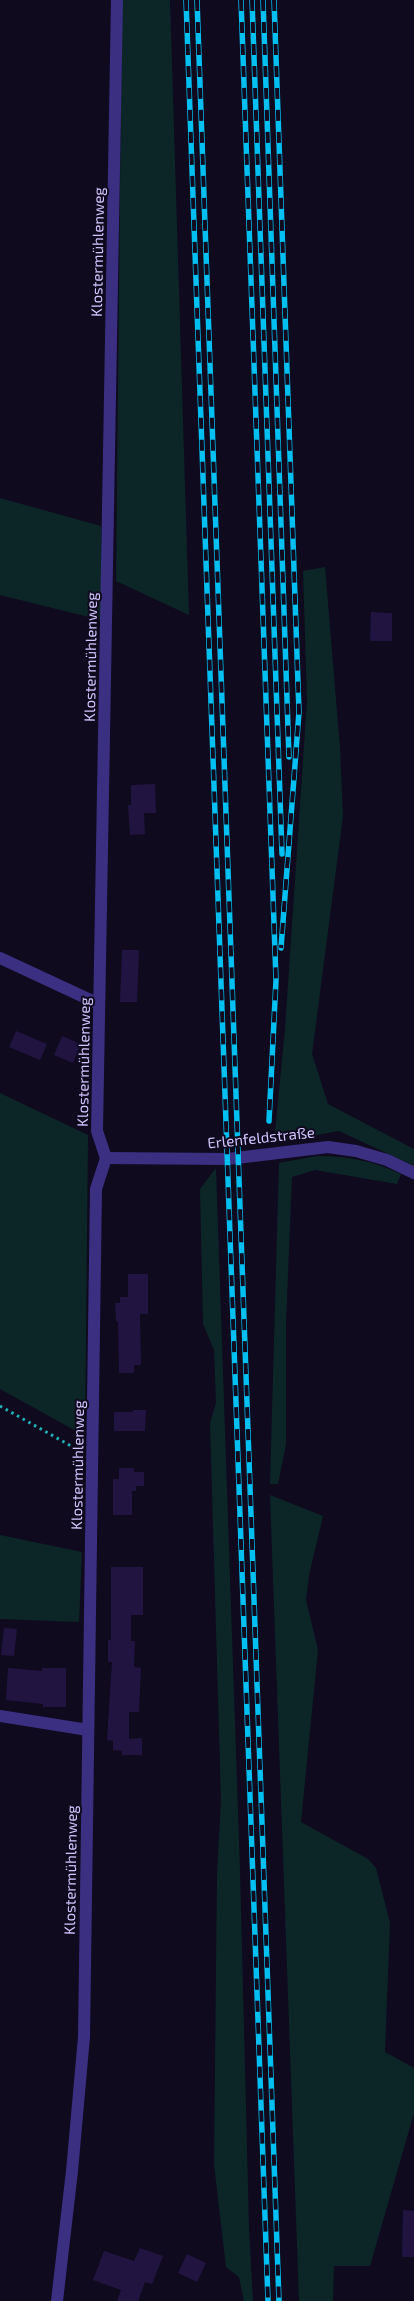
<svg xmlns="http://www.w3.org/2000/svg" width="414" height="2301" viewBox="0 0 414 2301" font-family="'Exo 2',sans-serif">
<rect width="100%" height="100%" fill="#0f0a1e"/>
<g fill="#0c2628">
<polygon points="122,0 170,0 189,615 116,581"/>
<polygon points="0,498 101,526 101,620 0,595"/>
<polygon points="325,567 340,748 343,816 312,1054 328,1104 414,1149 414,1166 339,1131 274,1143 285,1029 307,701 303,571"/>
<polygon points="0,1093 88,1135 85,1436 0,1389"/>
<path d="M317 1156C348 1156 373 1161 401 1174L397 1184 315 1170 292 1177 286 1323V1444L278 1484H270L279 1163Z"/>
<polygon points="216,1168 240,1870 249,2228 253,2301 244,2301 239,2277 226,2267 214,2164 217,1874 221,1800 210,1423 216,1403 214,1350 203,1324 200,1189"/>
<polygon points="270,1495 323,1516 309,1575 306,1600 318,1650 301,1822 368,1859 376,1868 390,1923 385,2052 414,2068 414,2113 370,2266 334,2266 333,2301 299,2301"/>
<polygon points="0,1535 82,1552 79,1622 0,1619"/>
</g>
<g fill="#221441">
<polygon points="371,612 392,613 392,641 370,641"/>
<polygon points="155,784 156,813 144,813 145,834 130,835 128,805 131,805 131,785"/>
<polygon points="122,950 139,950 137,1002 120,1002"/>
<polygon points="16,1031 47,1044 40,1060 9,1047"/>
<polygon points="62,1036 81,1044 73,1063 54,1055"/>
<polygon points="128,1274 148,1274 148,1314 140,1314 141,1365 134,1365 134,1373 119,1373 118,1321 116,1321 115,1303 120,1303 120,1297 128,1297"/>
<polygon points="133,1410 146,1410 145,1431 114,1431 114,1412 133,1412"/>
<polygon points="119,1468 134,1468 134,1472 144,1472 144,1486 136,1486 136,1491 132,1491 132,1515 113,1515 113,1479 119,1479"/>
<polygon points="111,1567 143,1567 143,1615 131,1615 131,1641 135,1641 134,1667 141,1668 139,1712 129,1712 129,1739 142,1738 142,1755 122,1755 122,1751 113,1750 113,1741 107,1740 112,1662 108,1662 108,1640 111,1640"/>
<polygon points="4,1628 17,1629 14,1656 1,1655"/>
<polygon points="8,1668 42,1671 42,1668 66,1668 66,1707 43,1707 43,1704 6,1700"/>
<polygon points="403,2210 414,2211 414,2257 402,2257"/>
<polygon points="140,2248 163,2256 152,2284 145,2282 138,2301 117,2301 121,2290 93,2280 104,2251 134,2261"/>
<polygon points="187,2254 206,2263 197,2282 178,2273"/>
</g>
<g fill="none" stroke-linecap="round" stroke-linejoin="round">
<polyline stroke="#20b2b9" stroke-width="3" stroke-dasharray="2.5 4" stroke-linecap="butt" points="0,1406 80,1451"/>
<g stroke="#3b2f82" stroke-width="12">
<polyline points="0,958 99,1004"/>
<polyline points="106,1158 228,1159 328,1147 356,1151 387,1160 414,1173"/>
<polyline points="0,1716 88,1730"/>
<polyline points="57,2301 72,2171 84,2037 96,1189 106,1158 97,1131 117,0"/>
</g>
<g stroke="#00bff1" stroke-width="5.5">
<g id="rail">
<polyline points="186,0 268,2301"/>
<polyline points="197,0 279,2301"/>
<polyline points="241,0 276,980 269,1121"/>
<polyline points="252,0 282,854"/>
<polyline points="263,0 289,757"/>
<polyline points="274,0 299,712 281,948"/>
</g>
</g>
<use href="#rail" stroke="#0f0a1e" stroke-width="4" stroke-dasharray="11" stroke-linecap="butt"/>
</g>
<g text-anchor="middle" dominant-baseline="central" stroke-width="4" stroke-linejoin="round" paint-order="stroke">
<g font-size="15" fill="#d3c6ff" stroke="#0f0a1e">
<text transform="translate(97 252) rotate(-89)">Klostermühlenweg</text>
<text transform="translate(90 657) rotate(-89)">Klostermühlenweg</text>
<text transform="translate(83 1062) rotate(-89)">Klostermühlenweg</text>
<text transform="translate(261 1137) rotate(-6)">Erlenfeldstraße</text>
<text transform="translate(77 1465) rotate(-89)">Klostermühlenweg</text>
<text transform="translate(70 1870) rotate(-89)">Klostermühlenweg</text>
</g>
</g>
</svg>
